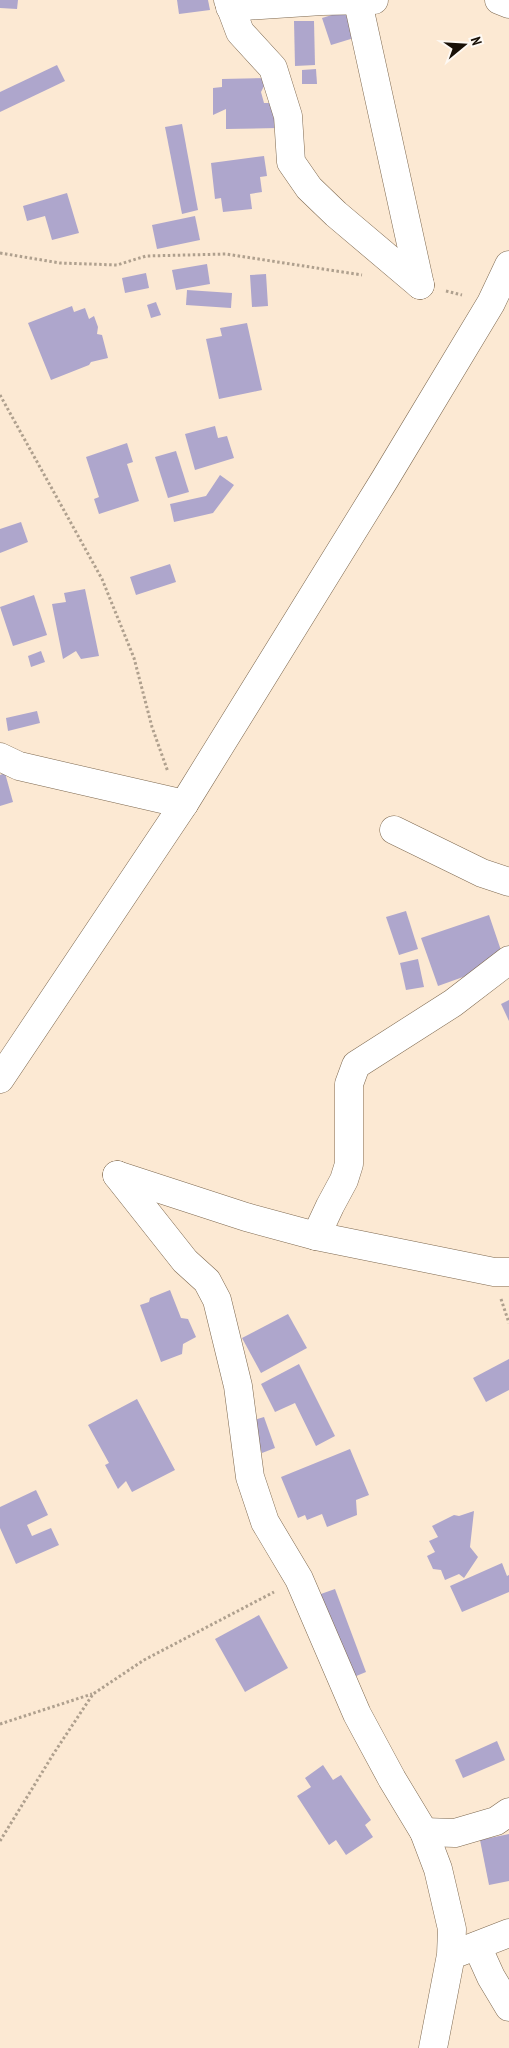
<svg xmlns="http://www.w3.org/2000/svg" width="509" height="2048" viewBox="0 0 509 2048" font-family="'PT Sans Narrow',sans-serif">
<rect width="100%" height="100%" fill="#fce9d3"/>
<g fill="#aea6cc">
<polygon points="0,0 18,0 17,9 0,8"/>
<polygon points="177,0 208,0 210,10 179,14"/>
<polygon points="345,11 354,38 331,45 322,18"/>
<polygon points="294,21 314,21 315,65 295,66"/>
<polygon points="57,65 65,81 0,112 0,92"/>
<polygon points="316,69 317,84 302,84 302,70"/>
<polygon points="268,78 261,92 264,103 278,103 278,128 226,129 226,109 213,115 213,88 222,87 222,79"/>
<polygon points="182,124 198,210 182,214 165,127"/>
<polygon points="264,156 267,176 260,177 262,192 250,194 252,209 223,212 221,198 215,199 211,163"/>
<polygon points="67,193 79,233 52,240 45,216 27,221 23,206"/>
<polygon points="195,216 200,240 157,249 152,225"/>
<polygon points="207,264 210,284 176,290 172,270"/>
<polygon points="146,273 149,288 125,293 122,278"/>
<polygon points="266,274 268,306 252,307 250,275"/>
<polygon points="187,290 232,293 231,308 186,305"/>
<polygon points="156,302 161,315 151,318 147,305"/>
<polygon points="72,306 74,312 85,308 89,319 94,316 98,327 97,334 102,335 108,358 91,362 89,365 51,380 28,323"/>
<polygon points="247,323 262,390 219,399 206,339 222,336 220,328"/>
<polygon points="215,426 218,438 227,436 234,458 195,470 185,434"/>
<polygon points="127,443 133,462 127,464 139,501 99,514 94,499 99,497 86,457"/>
<polygon points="176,451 189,492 168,498 155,457"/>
<polygon points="220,475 234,485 213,513 174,522 170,504 206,496"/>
<polygon points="21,522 28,542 0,553 0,529"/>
<polygon points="170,564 176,582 136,595 130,577"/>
<polygon points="85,589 99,656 81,659 76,651 63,659 52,604 66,602 64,593"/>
<polygon points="34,595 47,635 13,646 0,607"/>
<polygon points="41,651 45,662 31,667 28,656"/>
<polygon points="37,711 40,723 8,731 6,718"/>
<polygon points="5,773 13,802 0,806 0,775"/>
<polygon points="406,911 418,949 399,955 386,917"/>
<polygon points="489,915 508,971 477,972 438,986 421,938"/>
<polygon points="418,959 424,987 406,990 400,963"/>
<polygon points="509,1000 509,1021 501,1004"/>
<polygon points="170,1290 181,1318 188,1319 196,1337 183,1344 182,1354 161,1362 140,1305 149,1302 150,1298"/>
<polygon points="288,1314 307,1348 261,1373 242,1338"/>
<polygon points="509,1359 509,1390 486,1402 473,1378"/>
<polygon points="299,1364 335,1436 316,1446 295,1403 275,1412 261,1384"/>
<polygon points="137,1399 175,1470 132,1492 126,1481 118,1489 105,1465 109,1463 88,1425"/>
<polygon points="264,1417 275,1448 262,1453 251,1421"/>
<polygon points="350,1449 369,1495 356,1500 357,1515 327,1527 322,1514 307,1520 305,1515 298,1518 281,1477"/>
<polygon points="36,1490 48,1515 27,1525 32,1536 51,1528 59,1545 16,1564 0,1528 0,1507"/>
<polygon points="474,1511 470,1547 478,1557 464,1578 459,1574 445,1580 441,1570 433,1569 427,1556 435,1552 429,1541 438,1537 432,1526 454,1515 459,1516"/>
<polygon points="502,1563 507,1576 509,1575 509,1592 462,1612 450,1586"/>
<polygon points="335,1589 366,1672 349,1679 318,1595"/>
<polygon points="259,1615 288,1668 245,1692 215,1639"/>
<polygon points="497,1741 505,1760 463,1778 455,1760"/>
<polygon points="323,1765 333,1780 341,1775 371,1820 365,1825 373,1837 346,1855 336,1840 329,1845 297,1796 311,1787 305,1778"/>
<polygon points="509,1834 509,1881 489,1885 480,1840"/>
</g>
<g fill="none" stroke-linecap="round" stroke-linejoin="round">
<g stroke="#7e6950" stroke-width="29">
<g id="street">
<polyline points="228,0 240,32 273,68 288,116 291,162 309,188 336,214 420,285"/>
<polyline points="499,0 509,4"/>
<polyline points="358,2 420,285"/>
<polyline points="230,7 322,1 374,0"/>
<polyline points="0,757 19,766 184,804"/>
<polyline points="394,830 482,873 509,882"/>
<polyline points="0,1079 184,804 385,479 491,303 509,265"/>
<polyline points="117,1175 185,1261 207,1281 217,1300 238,1386 250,1477 265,1522 299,1579 357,1714 392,1779 424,1832 438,1869 452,1929 451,1955 433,2048"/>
<polyline points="117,1175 246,1217 316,1236 494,1272 509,1272"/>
<polyline points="316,1236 330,1206 344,1180 349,1164 349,1084 356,1065 453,1003 509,960"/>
<polyline points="424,1832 455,1833 496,1821 509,1812"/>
<polyline points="477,1946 491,1977 509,2007"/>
<polyline points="460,1952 509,1933"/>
</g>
</g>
<g stroke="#afa08e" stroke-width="3" stroke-dasharray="2.5 2.5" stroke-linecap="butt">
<polyline points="0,253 60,263 117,265 146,256 226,254 362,275"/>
<polyline points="446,291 462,295"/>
<polyline points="0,395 102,579 134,658 152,727 168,772"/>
<polyline points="501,1299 509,1323"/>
<polyline points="0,1724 92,1694"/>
<polyline points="0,1841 54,1753 93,1694 144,1660 274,1592"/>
</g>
<use href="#street" stroke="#fff" stroke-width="28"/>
</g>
<g transform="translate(464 45) rotate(72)" stroke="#fef9f3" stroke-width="4" paint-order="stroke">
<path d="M0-4L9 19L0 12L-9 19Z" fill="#181007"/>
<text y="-8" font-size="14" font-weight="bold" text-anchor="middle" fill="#181007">N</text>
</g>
</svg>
